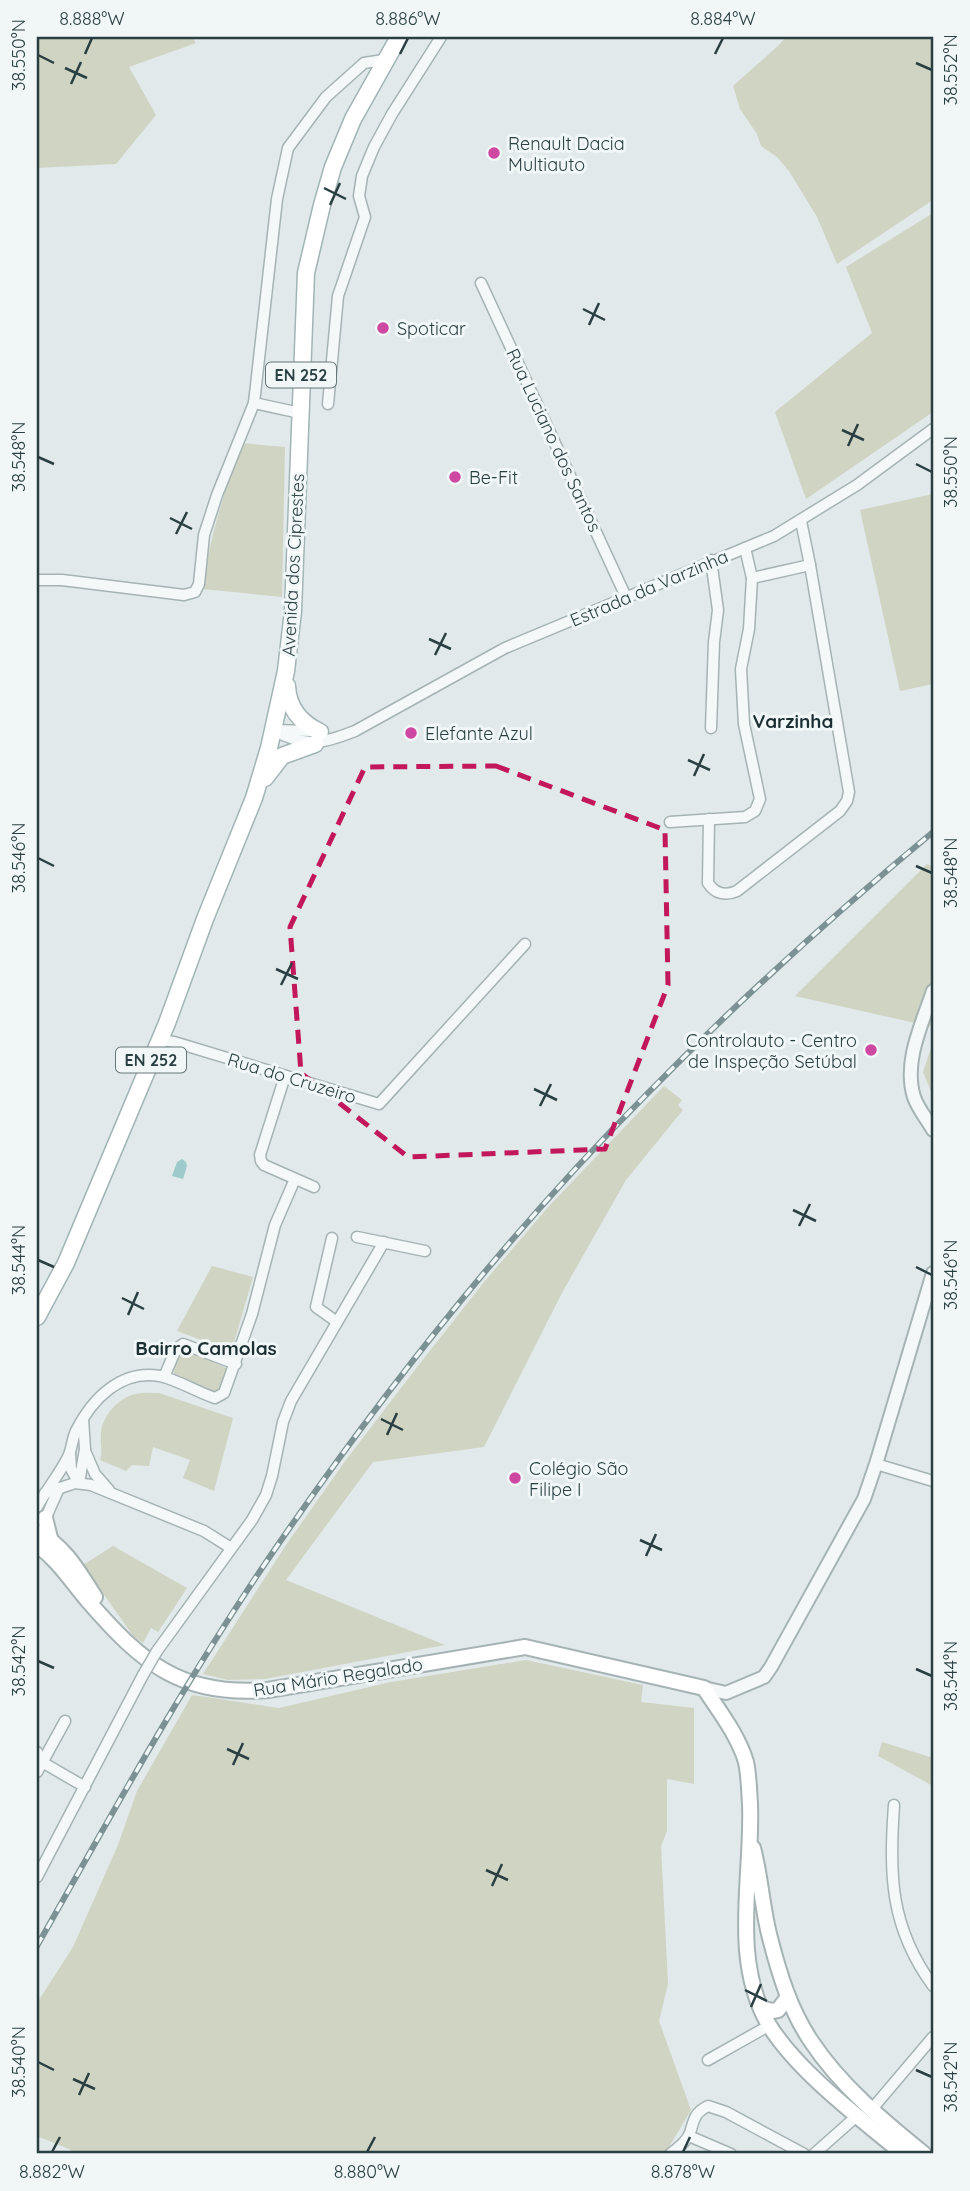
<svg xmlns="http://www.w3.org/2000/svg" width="970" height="2191" viewBox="0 0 970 2191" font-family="Quicksand,sans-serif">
<rect width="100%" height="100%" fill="#e1e9ea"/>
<g fill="#d0d4c3">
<polygon points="37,37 192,37 196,43 129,67 156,115 116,164 37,168"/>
<polygon points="786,37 933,37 933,200 837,264 817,217 789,171 777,157 761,146 757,134 740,109 733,86 779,45"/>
<polygon points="933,213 933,412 806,499 775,412 872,333 846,267"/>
<path d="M241 443 285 447 282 597 203 589C209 538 225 491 241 443Z"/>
<polygon points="933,494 933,684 900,691 860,510"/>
<polygon points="927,864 933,867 933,1027 795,996"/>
<polygon points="933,1042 933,1096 923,1072"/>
<polygon points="664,1086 682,1100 678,1105 683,1110 626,1180 563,1291 484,1447 373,1462 286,1580 445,1645 265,1679 228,1680 203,1674 286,1545 346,1460 414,1371 484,1282 550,1205"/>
<polygon points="212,1266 253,1277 233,1346 228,1350 177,1331"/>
<path d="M187 1351 226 1368 227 1372 221 1388 214 1393 175 1377C171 1368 179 1354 187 1351Z"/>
<path d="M159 1393 233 1418 214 1491 183 1478 190 1460 153 1447 149 1466 132 1465 126 1471 100 1460C103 1452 100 1443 101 1433 102 1416 119 1397 136 1394 143 1392 152 1393 159 1393Z"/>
<polygon points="113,1546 187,1588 158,1632 151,1628 143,1643 134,1637 83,1565"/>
<polygon points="526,1660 643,1685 641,1702 694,1708 694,1784 667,1779 667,1831 661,1846 668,1984 659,2021 691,2110 666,2152 663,2154 70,2154 71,2150 37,2136 37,2003 73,1947 118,1845 137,1791 192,1695 279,1708 391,1682"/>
<polygon points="882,1742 933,1758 933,1786 878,1756"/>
</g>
<polygon fill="#9dcaca" points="182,1159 186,1162 187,1166 183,1179 172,1176 177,1162"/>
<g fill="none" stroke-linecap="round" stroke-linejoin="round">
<g stroke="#a6b3b4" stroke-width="13">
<g id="minor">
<polyline points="481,283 626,597"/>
<polyline points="254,403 300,413"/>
<polyline points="328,404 338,296 365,217 359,196 362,176 374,147 392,114 441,37"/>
<polyline points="745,548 752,578 810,565 801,521"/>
<polyline points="37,580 62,580 184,595 195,592 199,584 204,535 217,495 254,403 277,199 288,148 326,97 364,63 384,60"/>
<polyline points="711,728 714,642 718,610 711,560"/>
<path d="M273 730C306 748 322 744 355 731L505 648 774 536 857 485 933 429"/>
<polyline points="273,730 313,731"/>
<path d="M709 819 708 883C715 894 726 896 737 891L840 811 847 801 849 792 810 565"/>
<polyline points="670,822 745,817 755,811 760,799 744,724 741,669 749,629 752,578"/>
<polyline points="159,1040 174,1042 379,1104 525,944"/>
<polyline points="285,1076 260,1155 261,1161 264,1165 314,1187"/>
<polyline points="357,1237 425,1251"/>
<polyline points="332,1238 316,1307 337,1322"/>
<polyline points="164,1377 176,1349 183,1344 236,1364"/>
<polyline points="86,1453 95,1474 109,1490"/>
<polyline points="70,1454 71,1469 79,1483"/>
<polyline points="876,1464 933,1481"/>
<polyline points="79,1483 85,1449 83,1419"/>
<polyline points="45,1493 75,1483 91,1485 204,1531 231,1548"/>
<path d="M37 1507C46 1490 59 1475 68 1457 72 1449 72 1439 76 1431 92 1399 121 1369 160 1376 178 1380 197 1392 215 1398L224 1393 252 1314 275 1225 295 1179"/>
<polyline points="44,1522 59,1488"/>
<polyline points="157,1651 252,1520 266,1495 272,1476 283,1422 291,1401 384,1242"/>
<polyline points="37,1752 42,1762 85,1787"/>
<polyline points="37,1772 65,1721"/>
<path d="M894 1805C889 1875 890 1927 933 1986"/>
<polyline points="37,1877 143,1675"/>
<polyline points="708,2060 770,2025"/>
<polyline points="872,2109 933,2037"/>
<polyline points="689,2136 731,2154"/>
<path d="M670 2154C677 2149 687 2141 690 2133 694 2120 694 2113 708 2106L726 2112 804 2154"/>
<polyline points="814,2154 858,2115"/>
</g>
</g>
<g stroke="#a6b3b4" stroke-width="16">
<g id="tertiary">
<path d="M933 991C922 1024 903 1062 914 1097 918 1109 927 1119 933 1130"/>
<polyline points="704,1688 726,1693 764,1677 771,1667 864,1499 876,1464 933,1273"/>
</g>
</g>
<g stroke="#a6b3b4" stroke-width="18">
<g id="secondary">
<polyline points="45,1518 50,1538"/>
<path d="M37 1532C64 1545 79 1572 95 1597"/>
<path d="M37 1545C58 1560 71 1581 88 1601 142 1663 181 1697 268 1690L525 1647 704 1688C719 1711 738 1735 746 1762 749 1776 749 1790 750 1804 753 1876 730 1959 769 2025 798 2072 860 2118 903 2154"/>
<path d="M753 1848C761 1878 762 1908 770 1938 779 1973 790 2010 811 2041 840 2085 883 2121 924 2154"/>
<polyline points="761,2008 772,2011 778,2010 788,1997"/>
</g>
</g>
<g stroke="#a1b4b6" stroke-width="19">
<g id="primary">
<path d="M287 686C288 708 301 723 320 732"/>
<polyline points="265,778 282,756 315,744"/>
<polyline points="37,1317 66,1263 167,1023 205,919 254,798 269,748 286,671 293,611 306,273 322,205 333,167 353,119 399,37"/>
</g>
</g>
<use href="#minor" stroke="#f4f8f8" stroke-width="10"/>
<use href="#tertiary" stroke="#f4f8f8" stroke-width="12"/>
<use href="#secondary" stroke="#fff" stroke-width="14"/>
<use href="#primary" stroke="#fff" stroke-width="16"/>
<g stroke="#7b9194" stroke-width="6">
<path id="rail" d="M37 1946C113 1812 187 1677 275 1549 385 1389 508 1234 645 1096 736 1003 833 915 933 832"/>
</g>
<use href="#rail" stroke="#f1f7f7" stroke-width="3.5" stroke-dasharray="10" stroke-linecap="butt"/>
<g stroke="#a6b3b4" stroke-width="13" stroke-linecap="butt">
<polyline id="minor-bridge" points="143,1675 157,1651"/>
</g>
<use href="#minor-bridge" stroke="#f4f8f8" stroke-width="10"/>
</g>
<path fill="none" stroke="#c2185b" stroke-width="5" stroke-dasharray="14 9" stroke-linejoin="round" d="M496 766 665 830 668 985 605 1149 408 1157 301 1073 290 927 365 767Z"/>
<path fill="none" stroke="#2a3f42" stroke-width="2.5" d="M85 54 92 38M400 54 408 38M715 54 723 38M38 55 54 63M916 63 932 70M65 68 87 78M71 84 81 62M324 188 346 199M330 205 340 183M583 309 605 320M589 325 599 303M842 430 864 440M848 446 858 424M38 457 54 464M916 464 932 472M170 518 192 529M176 534 187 512M429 639 451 649M435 655 446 633M688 760 710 770M694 776 704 754M38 858 54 866M916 866 932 873M276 969 298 979M281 985 292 963M534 1089 557 1100M540 1106 551 1084M793 1210 816 1221M799 1226 810 1204M38 1260 54 1267M916 1267 932 1275M122 1298 144 1309M128 1315 138 1292M381 1419 403 1430M387 1435 397 1413M640 1540 662 1550M646 1556 656 1534M38 1661 54 1668M916 1669 932 1676M227 1749 249 1759M233 1765 243 1743M486 1870 508 1880M492 1886 502 1864M745 1990 767 2001M751 2007 761 1984M38 2062 54 2070M916 2070 932 2077M73 2079 95 2089M79 2095 89 2073M52 2152 60 2137M367 2152 375 2137M683 2152 690 2137"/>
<g fill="#ce47a1" stroke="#f1f7f7" stroke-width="2.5">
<circle cx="494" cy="153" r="7"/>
<circle cx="383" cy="328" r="7"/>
<circle cx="455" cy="477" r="7"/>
<circle cx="411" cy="733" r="7"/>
<circle cx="871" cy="1050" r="7"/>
<circle cx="515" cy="1478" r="7"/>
</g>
<g text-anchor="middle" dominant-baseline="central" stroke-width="6" stroke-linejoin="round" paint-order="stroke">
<g fill="#f1f7f7" stroke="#667678" stroke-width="2">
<rect x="266" y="362.5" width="70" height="25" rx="5"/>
<rect x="116" y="1047.5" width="70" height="25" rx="5"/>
</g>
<g font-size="16" font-weight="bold" fill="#2a3f42">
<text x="301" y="375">EN 252</text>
<text x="151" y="1060">EN 252</text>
</g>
<g font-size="18" fill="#2a3f42" stroke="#f1f7f7" text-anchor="start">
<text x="508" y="143">Renault Dacia<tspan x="508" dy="21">Multiauto</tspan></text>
<text x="397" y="328">Spoticar</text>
<text x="469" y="477">Be-Fit</text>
<text x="425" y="733">Elefante Azul</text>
<text x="857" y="1040" text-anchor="end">Controlauto - Centro<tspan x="857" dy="21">de Inspeção Setúbal</tspan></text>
<text x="529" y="1468">Colégio São<tspan x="529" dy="21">Filipe I</tspan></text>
</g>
<g font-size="18" fill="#2a3f42" stroke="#f1f7f7">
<text transform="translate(554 440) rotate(65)">Rua Luciano dos Santos</text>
<text transform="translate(293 565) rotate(-87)">Avenida dos Ciprestes</text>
<text transform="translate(649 588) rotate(-23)">Estrada da Varzinha</text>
<text transform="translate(292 1078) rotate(17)">Rua do Cruzeiro</text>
<text transform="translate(338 1677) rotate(-9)">Rua Mário Regalado</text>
</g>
<g font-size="19" font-weight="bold" fill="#1c2f33" stroke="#f1f7f7">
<text x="793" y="721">Varzinha</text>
<text x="206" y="1348">Bairro Camolas</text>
</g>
</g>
<rect width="970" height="2191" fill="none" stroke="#f1f7f7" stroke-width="77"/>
<rect x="38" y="38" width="894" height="2114" fill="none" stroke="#2a3f42" stroke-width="2.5"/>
<g font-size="18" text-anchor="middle" fill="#2a3f42">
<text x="92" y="25">8.888°W</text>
<text x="408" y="25">8.886°W</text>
<text x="723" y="25">8.884°W</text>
<text transform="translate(19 55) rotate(-90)" y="6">38.550°N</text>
<text transform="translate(951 70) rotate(-90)" y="6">38.552°N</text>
<text transform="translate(19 457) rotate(-90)" y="6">38.548°N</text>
<text transform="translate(951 472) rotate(-90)" y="6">38.550°N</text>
<text transform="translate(19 858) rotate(-90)" y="6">38.546°N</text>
<text transform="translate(951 873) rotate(-90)" y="6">38.548°N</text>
<text transform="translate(19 1260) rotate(-90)" y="6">38.544°N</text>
<text transform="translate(951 1275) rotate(-90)" y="6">38.546°N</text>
<text transform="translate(19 1661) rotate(-90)" y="6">38.542°N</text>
<text transform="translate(951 1676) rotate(-90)" y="6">38.544°N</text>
<text transform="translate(19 2062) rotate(-90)" y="6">38.540°N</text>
<text transform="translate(951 2077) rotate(-90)" y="6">38.542°N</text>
<text x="52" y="2178">8.882°W</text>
<text x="367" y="2178">8.880°W</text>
<text x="683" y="2178">8.878°W</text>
</g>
</svg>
